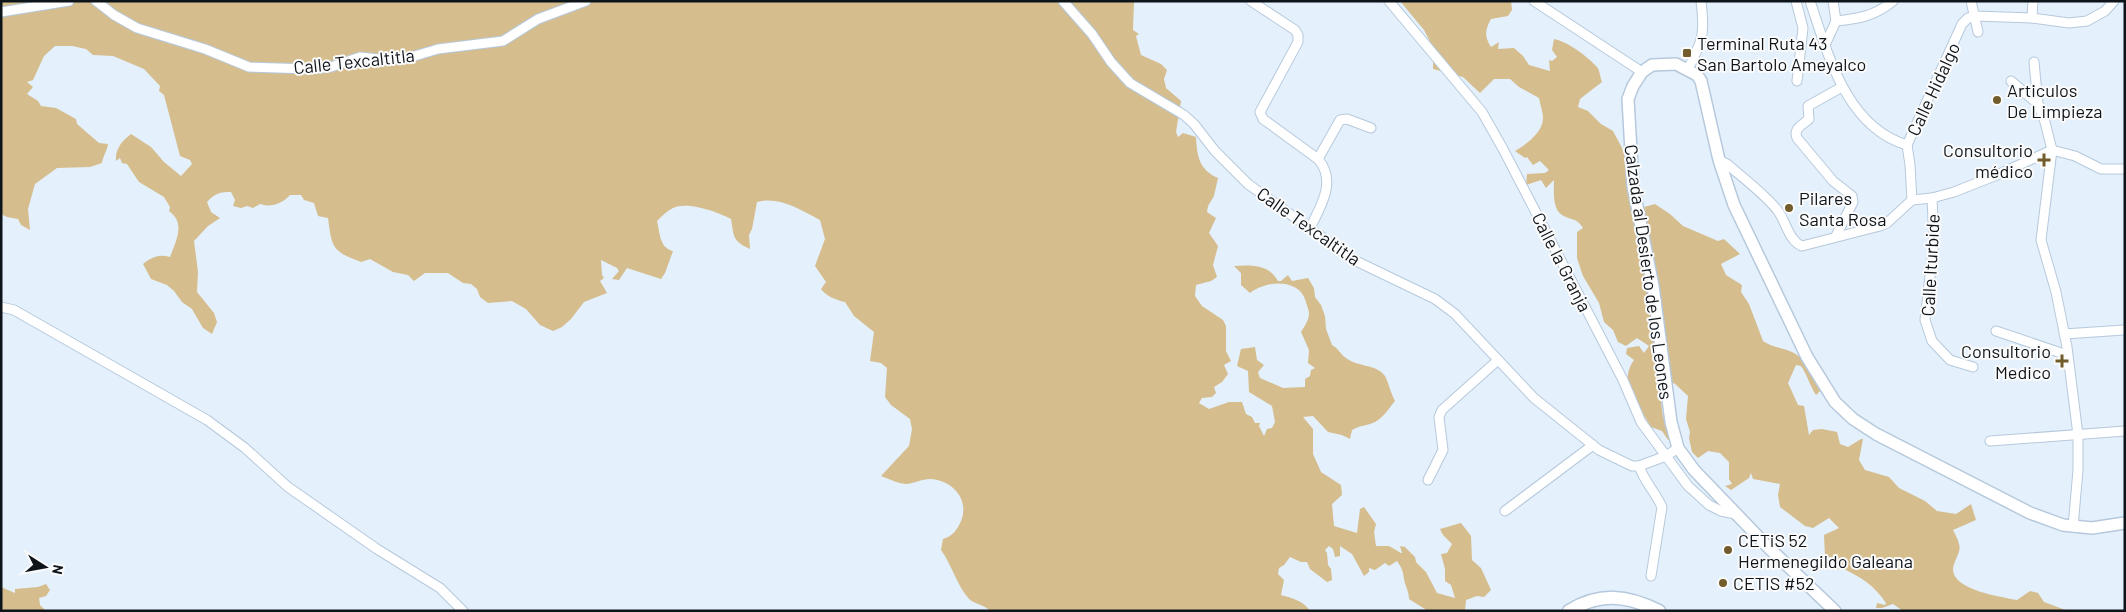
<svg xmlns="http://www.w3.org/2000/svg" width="2126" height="612" viewBox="0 0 2126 612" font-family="Barlow,sans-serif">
<rect width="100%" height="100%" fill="#e4f0fc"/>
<g fill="#d5bd8d">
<path d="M1 1H1134L1133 30 1139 34 1136 36 1141 55 1161 64 1167 70 1164 79 1166 88 1181 101 1176 132 1178 137 1183 133 1196 137C1197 156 1199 170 1218 178L1214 196 1208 206 1207 212 1216 218 1209 233 1218 246 1213 265 1217 277 1211 281 1196 285 1195 296 1202 306 1223 320 1226 326V351L1231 361 1224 365 1228 374 1222 382 1214 387 1216 393 1212 397 1202 398 1199 403 1209 409 1229 402H1242L1246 414 1252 417 1255 423H1260L1259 426 1264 436 1267 429 1272 428 1275 422 1272 406 1249 392 1248 371 1237 366 1241 349 1255 347 1257 360 1264 365 1258 372 1260 378 1283 388 1305 387V379L1310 376 1311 370 1315 368 1308 363 1309 350 1301 332C1304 327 1309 320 1309 314 1309 310 1307 306 1306 302 1300 278 1266 280 1250 293L1241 285V273L1234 266C1250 265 1269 264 1278 281H1281L1288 275 1292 281 1308 278 1314 288 1315 297 1321 305 1325 316 1326 329 1332 345C1340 350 1340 354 1346 358 1357 367 1377 364 1385 376 1388 381 1391 394 1395 401 1389 408 1383 418 1375 422 1367 426 1360 425 1352 430L1350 439 1342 435 1328 432 1313 416 1303 417 1313 429V454L1321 472 1341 485 1342 495 1332 504 1334 526 1357 533 1360 509 1364 507 1376 524 1374 532 1376 546H1389L1401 553H1402L1400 546 1405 547 1415 557 1416 562 1426 572 1437 593 1455 598 1451 585 1445 581V569L1441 554 1447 553 1452 544 1443 535 1440 529 1461 523 1471 536 1472 560 1481 568 1491 590 1484 597 1477 596 1466 600 1465 611H1428L1409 599C1409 591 1405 586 1404 579 1403 571 1402 568 1397 561L1389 566 1385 563 1375 570 1369 568V572L1364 576 1352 554 1340 546V556L1335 557 1333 549 1329 546 1325 550 1327 553 1328 565 1331 569 1332 580 1327 582 1310 569 1307 562H1301L1290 557 1284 565 1279 568 1278 574 1284 580 1281 595C1292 598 1304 601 1310 611H990C985 605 975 604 969 599 956 584 952 565 941 550L943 539C953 536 957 530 961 521 970 499 952 480 930 479 922 479 915 483 907 484 899 484 889 479 881 476L909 446 912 429 910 419 891 405 885 397 887 368 881 363 870 361 874 332 854 316 845 302C836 300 826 296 821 289L826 282 815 266 825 239 820 220C801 210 779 196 757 202L752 229 749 235 750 249C733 241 734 238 731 219 718 212 687 201 673 208 667 211 662 216 657 221 660 232 659 248 673 251L665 273 661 279 627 268 619 280 612 279 619 271 617 268 601 260 602 275 604 278 600 281 607 293 584 302 571 319 562 327 553 331 540 325 526 309 512 301 488 303 480 297 477 289 471 284 463 283 448 273H425L414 281 408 275 393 272 370 259 361 262C332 251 332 248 328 218L318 216 314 203 304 200 301 195H290C283 203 271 208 260 204L253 208 247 206 241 208 233 206 235 200 231 192C220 192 215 193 207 202L211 212 220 218 208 226 194 241 198 272 197 292 214 313 217 322 212 334 203 328 192 309 182 302 174 291 167 285 151 279 143 264C152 257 159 254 170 257 176 241 186 223 169 211L170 207 164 197 139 182 127 164 122 163 120 158 116 161C115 149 122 141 131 134L151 147 164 162 181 176 192 164 190 160 180 156 164 95 159 91 160 86 144 69 113 56 93 55 86 49 72 46H55L44 56 33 80 27 82 33 87 27 94 38 101 41 106 56 108 76 119 77 124 99 143 108 144C107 151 103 156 102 163L90 167 57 168 35 184 28 209 30 230 21 225 18 219 7 217 1 214Z"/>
<path d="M1400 1H1511L1512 10 1508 16 1491 19C1485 30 1484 36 1491 47L1499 42 1498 49 1514 48 1523 56 1529 65 1550 71 1549 60 1552 61 1557 57 1552 50 1554 39C1568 42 1587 56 1597 67 1600 71 1600 77 1602 82L1580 99 1578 107 1588 111 1601 124 1613 131 1631 165 1632 202 1644 207 1655 204 1670 214 1683 226 1718 241 1724 239 1740 254 1721 264 1726 275 1742 285 1741 292 1749 304 1763 341C1771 347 1783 348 1792 352 1807 359 1814 376 1822 389L1816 395C1810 386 1807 374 1801 366L1796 365 1788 383 1798 405 1804 406 1809 435 1813 430 1822 429 1837 432 1840 444 1848 447 1861 439H1863L1859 460 1865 470 1889 477 1899 488 1925 501 1937 511 1956 514 1971 504 1976 520 1953 530C1955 534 1958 539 1959 544 1962 552 1953 561 1953 570 1954 590 2001 597 2017 600L2030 591 2038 593 2044 602 2068 611H1903L1893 604 1882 608H1876L1877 603 1885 605 1886 603C1875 586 1861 577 1842 568L1836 570 1833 558 1825 556 1824 535 1839 528 1829 518 1813 528 1805 526 1780 507 1778 495 1780 484 1753 479 1751 473 1749 478 1731 490 1725 486 1732 484 1729 479V462L1720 453 1708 451 1698 458 1692 452 1689 438 1690 432 1686 419 1688 396 1674 383 1660 394 1663 417 1680 440H1668L1662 431 1651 427 1645 417 1628 403C1627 389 1625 372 1634 360L1626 354 1627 348 1639 346 1644 353 1649 346 1637 338 1626 346 1618 342 1613 330 1604 322 1599 303 1583 276 1577 258V232L1583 228C1576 217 1572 221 1562 215 1552 209 1554 190 1554 180L1546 188 1541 180 1526 185 1527 174 1545 173 1549 170 1540 161 1533 165 1527 157 1525 158 1515 151C1525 145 1543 133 1543 118 1543 112 1540 104 1539 98L1519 87 1510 79H1494L1480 93 1463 77 1433 69V47L1424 30Z"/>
<polygon points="46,584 50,590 46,596 39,598 40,605 46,611 1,611 1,587 15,593 15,589 38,587"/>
</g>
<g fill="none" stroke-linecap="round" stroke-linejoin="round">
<g stroke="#b6c9dc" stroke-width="11">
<g id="minor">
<polyline points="96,1 114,15 137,28 205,49 249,67 310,69 331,67 360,57 388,60 408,58 438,49 503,41 538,19 586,1"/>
<polyline points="1063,1 1092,34 1111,62 1130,83 1184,115 1194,124 1215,151 1248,184 1354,260 1435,299 1455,314 1534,398 1599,450 1632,466 1639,466 1666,456 1678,448"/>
<path d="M1251 1 1295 30 1298 35V42L1260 112 1263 119 1318 159C1337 181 1321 206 1310 228"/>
<polyline points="1389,1 1482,112 1503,149 1623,380 1641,422 1688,486 1709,505 1721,511 1735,514"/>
<polyline points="1534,1 1642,72"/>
<polyline points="1796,1 1803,28 1797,81"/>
<path d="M1810 1C1828 54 1846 127 1907 145"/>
<polyline points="1971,1 1978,32"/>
<polyline points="1,12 69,1"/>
<polyline points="2032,18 2033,1"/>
<path d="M1836 21C1858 19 1875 16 1893 1"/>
<polyline points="1825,45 1836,21 1833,1"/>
<polyline points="2034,62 2038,104 2045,122 2052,150 2041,240 2056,292 2067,347 2078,435 2078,470 2073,527"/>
<path d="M1688 69C1703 40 1705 34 1701 1"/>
<polyline points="2011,81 2038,104"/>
<polyline points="1318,159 1340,120 1347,119 1371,128"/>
<path d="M1719 160 1727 164C1742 177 1767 196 1778 211 1786 222 1789 241 1802 246L1880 226 1887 223 1912 200"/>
<polyline points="1932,198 1934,241 1925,320 1932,341 1950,360 1973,367"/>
<polyline points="1912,200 1910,165 1907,145 1962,24 1968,18 1975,16 2032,18 2069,23 2087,21 2105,11 2114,1"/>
<polyline points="1912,200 1932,198 1954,192 1997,175 2052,150 2075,156 2101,169 2125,169"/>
<path d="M1836 236 1853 202 1852 196 1833 181 1797 138C1793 128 1803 125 1809 119L1808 106 1842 87"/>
<polyline points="1,307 14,310 207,420 245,448 288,487 377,549 440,588 463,611"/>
<polyline points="1996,331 2067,355"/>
<polyline points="2064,334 2124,330"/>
<polyline points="1990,441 2125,431"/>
<path d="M1639 466C1644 481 1655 492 1662 507L1651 576"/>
<polyline points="1428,480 1443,450 1439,417 1442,410 1498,360"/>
<polyline points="1505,511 1593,445"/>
</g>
</g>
<g stroke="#b6c9dc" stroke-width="14">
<polyline id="tertiary" points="1835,611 1768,547 1694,470 1678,448 1671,422 1653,286 1633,186 1628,99 1633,86 1642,72 1652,65 1676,64 1697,75 1701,81 1719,160 1734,205 1807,357 1835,402 1853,419 1876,434 2030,513 2063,525 2092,528 2125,523"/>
</g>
<g stroke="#b6c9dc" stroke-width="15">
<path id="secondary" d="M1569 611C1600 592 1627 595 1659 611"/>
</g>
<use href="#minor" stroke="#fff" stroke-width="9"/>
<use href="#tertiary" stroke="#fff" stroke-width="11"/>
<use href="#secondary" stroke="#fff" stroke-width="12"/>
</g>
<g fill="#735c2c" stroke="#fbfbfb" stroke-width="2">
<rect x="1682" y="48" width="10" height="10" rx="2.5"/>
<circle cx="1997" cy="100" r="5"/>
<path d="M2041.5 152.5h5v5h5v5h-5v5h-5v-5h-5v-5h5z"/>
<circle cx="1789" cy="208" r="5"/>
<path d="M2059.5 353.5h5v5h5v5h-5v5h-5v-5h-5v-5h5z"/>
<circle cx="1728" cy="550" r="5"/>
<circle cx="1723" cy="583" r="5"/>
</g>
<g text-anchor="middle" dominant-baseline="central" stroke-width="4" stroke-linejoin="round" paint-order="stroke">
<g font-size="18" fill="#0d141a" stroke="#fbfbfb" text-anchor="start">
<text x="1697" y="43">Terminal Ruta 43<tspan x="1697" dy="21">San Bartolo Ameyalco</tspan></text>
<text x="2007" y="90">Articulos<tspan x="2007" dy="21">De Limpieza</tspan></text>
<text x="2033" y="150" text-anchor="end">Consultorio<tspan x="2033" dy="21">médico</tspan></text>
<text x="1799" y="198">Pilares<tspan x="1799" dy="21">Santa Rosa</tspan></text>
<text x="2051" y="351" text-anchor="end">Consultorio<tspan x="2051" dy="21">Medico</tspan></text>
<text x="1738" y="540">CETiS 52<tspan x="1738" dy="21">Hermenegildo Galeana</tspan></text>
<text x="1733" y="583">CETIS #52</text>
</g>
<g font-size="18" fill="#0d141a" stroke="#fbfbfb">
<text transform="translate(354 61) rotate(-6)">Calle Texcaltitla</text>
<text transform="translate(1933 89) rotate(-65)">Calle Hidalgo</text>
<text transform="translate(1309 226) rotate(35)">Calle Texcaltitla</text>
<text transform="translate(1562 262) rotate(63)">Calle la Granja</text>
<text transform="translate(1930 265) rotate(-87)">Calle Iturbide</text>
<text transform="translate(1649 272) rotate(82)">Calzada al Desierto de los Leones</text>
</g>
</g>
<rect width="2126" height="612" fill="none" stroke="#0d141a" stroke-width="5"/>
<g transform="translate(45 567) rotate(101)" stroke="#fbfbfb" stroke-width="4" paint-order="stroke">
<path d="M0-4L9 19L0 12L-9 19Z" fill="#0d141a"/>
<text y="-8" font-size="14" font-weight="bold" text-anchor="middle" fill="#0d141a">N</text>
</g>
</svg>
